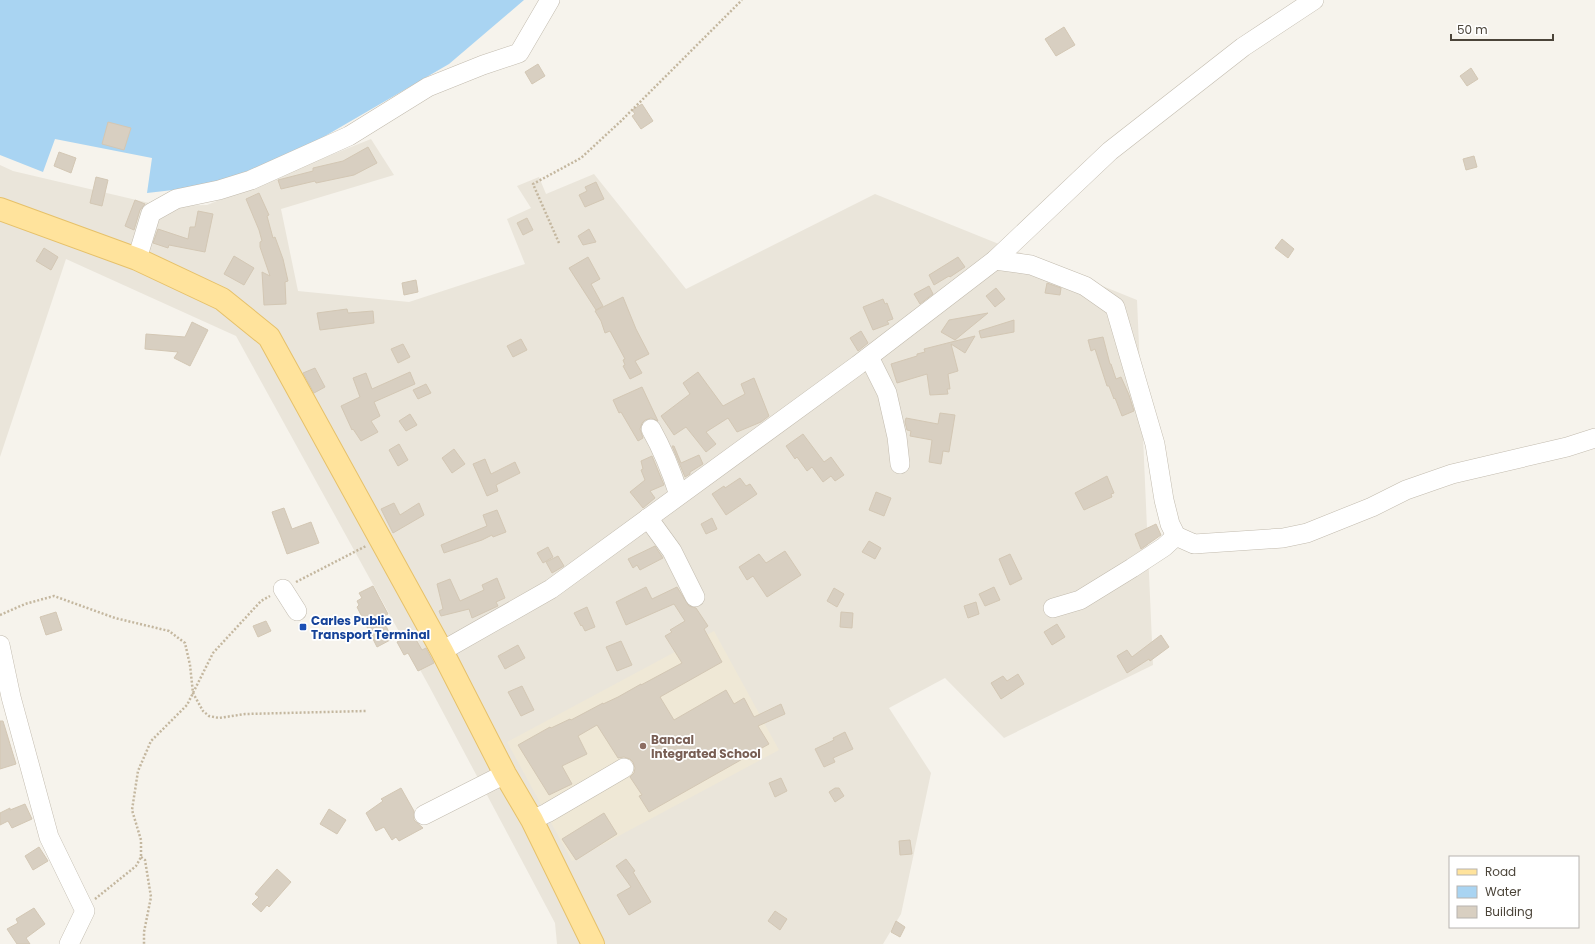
<svg xmlns="http://www.w3.org/2000/svg" width="1595" height="944" viewBox="0 0 1595 944" font-family="Poppins,sans-serif">
<rect width="100%" height="100%" fill="#f6f3ec"/>
<polygon fill="#eae5da" points="371,139 394,175 281,209 298,291 409,302 525,264 507,219 531,208 517,186 539,177 546,194 594,174 686,289 875,194 1137,300 1153,665 1004,738 945,678 889,708 931,773 901,914 883,944 557,944 555,923 429,686 236,336 66,259 0,457 0,165 13,171 162,206 207,205"/>
<polygon fill="#efe8d6" points="714,631 779,750 572,861 507,742"/>
<polygon fill="#a9d4f2" points="0,0 524,0 449,64 289,157 217,185 147,193 152,158 55,139 43,172 0,155"/>
<g fill="#d8cfc1" stroke="#d3c7b4">
<polygon points="1064,27 1075,45 1056,56 1045,39"/>
<polygon points="538,64 545,76 532,84 525,72"/>
<polygon points="1471,68 1478,79 1467,86 1460,76"/>
<polygon points="642,104 653,121 641,129 632,116 635,114 632,110"/>
<polygon points="108,122 131,128 124,150 102,144"/>
<polygon points="368,147 377,163 354,175 316,183 315,181 281,189 278,180 313,171 313,168 343,161"/>
<polygon points="59,152 76,158 71,173 54,166"/>
<polygon points="1474,156 1477,167 1466,170 1463,159"/>
<polygon points="96,177 108,180 102,206 90,203"/>
<polygon points="596,182 604,199 585,207 579,195 587,191 585,187"/>
<polygon points="259,193 269,215 267,216 273,238 275,237 283,259 288,281 285,282 286,304 264,305 262,272 270,276 260,247 260,242 262,241 259,230 246,199"/>
<polygon points="135,200 145,204 140,210 134,230 125,226"/>
<polygon points="198,211 213,214 205,252 169,245 168,248 153,243 158,229 188,239 190,227 195,227"/>
<polygon points="527,218 533,230 523,235 517,223"/>
<polygon points="589,229 596,242 583,245 578,236"/>
<polygon points="1282,239 1294,249 1288,258 1275,248"/>
<polygon points="44,248 58,257 51,270 36,261"/>
<polygon points="234,256 254,268 244,285 224,274"/>
<polygon points="588,257 600,279 591,284 603,306 596,310 569,268"/>
<polygon points="958,257 965,267 950,277 949,276 934,285 929,275"/>
<polygon points="416,280 418,292 404,295 402,283"/>
<polygon points="1047,283 1061,288 1060,295 1045,293"/>
<polygon points="929,286 933,294 920,304 914,294"/>
<polygon points="996,288 1005,299 995,307 986,296"/>
<polygon points="623,297 636,329 649,354 635,361 642,373 630,379 623,366 625,365 623,360 625,359 610,331 605,333 601,321 595,311"/>
<polygon points="883,299 885,304 887,303 893,319 887,321 889,324 873,330 863,307"/>
<polygon points="347,309 348,313 373,311 374,323 320,330 317,313"/>
<polygon points="988,313 955,340 941,332 949,320"/>
<polygon points="1014,320 1014,332 981,338 979,331"/>
<polygon points="192,322 208,330 190,366 174,358 178,352 145,349 146,334 185,337"/>
<polygon points="861,331 868,343 858,351 850,338"/>
<polygon points="975,336 965,353 951,344 958,371 948,374 950,389 947,389 948,394 930,395 927,374 897,383 891,364 917,356 917,354 925,352 924,349"/>
<polygon points="1103,337 1110,364 1111,364 1116,379 1121,377 1129,395 1134,411 1122,416 1115,398 1114,399 1109,386 1107,386 1095,349 1091,351 1088,340"/>
<polygon points="521,339 527,350 513,357 507,346"/>
<polygon points="403,344 410,357 398,363 391,349"/>
<polygon points="315,368 325,387 314,393 303,373"/>
<polygon points="410,372 415,384 374,402 380,416 371,421 378,432 361,441 353,429 352,430 341,406 360,397 353,378 366,373 372,389"/>
<polygon points="698,372 723,406 745,394 741,384 754,378 769,416 761,422 737,432 728,418 706,432 716,444 706,452 686,427 674,435 661,416 690,394 683,383"/>
<polygon points="426,384 431,393 418,399 413,390"/>
<polygon points="642,387 658,421 651,418 645,420 642,423 640,429 643,438 638,441 621,412 619,413 613,400"/>
<polygon points="940,413 955,415 949,452 943,451 941,464 929,462 932,440 910,436 911,431 907,430 905,422 906,418 938,424"/>
<polygon points="410,414 417,425 406,431 399,421"/>
<polygon points="803,434 824,462 831,457 844,475 835,481 831,476 823,482 812,467 807,471 797,457 795,459 786,446"/>
<polygon points="399,444 408,460 398,466 389,450"/>
<polygon points="672,446 674,446 681,463 699,455 703,464 690,472 690,474 685,477"/>
<polygon points="454,449 465,464 452,473 442,458"/>
<polygon points="652,456 664,485 650,491 655,498 643,508 630,492 645,480 641,470 643,469 641,461"/>
<polygon points="485,459 491,474 515,462 520,473 496,485 498,491 487,496 473,464"/>
<polygon points="1107,476 1114,493 1111,494 1112,497 1084,510 1075,493"/>
<polygon points="740,478 746,486 750,484 757,494 726,515 712,494 724,486 725,488"/>
<polygon points="876,492 891,498 884,516 869,510"/>
<polygon points="394,503 400,515 419,503 424,515 393,533 381,509"/>
<polygon points="284,508 292,529 311,522 319,543 287,554 272,512"/>
<polygon points="497,510 506,532 493,537 492,535 482,540 444,553 441,545 487,526 483,515"/>
<polygon points="712,518 717,529 706,534 701,524"/>
<polygon points="1156,524 1161,535 1141,549 1135,534"/>
<polygon points="869,541 881,548 875,559 862,552"/>
<polygon points="655,546 663,558 640,570 637,565 633,568 628,559"/>
<polygon points="548,547 553,557 543,563 537,553"/>
<polygon points="785,551 801,575 767,597 753,576 747,580 739,567 759,554 766,563"/>
<polygon points="1010,554 1022,579 1010,585 999,559"/>
<polygon points="558,556 564,566 552,573 546,562"/>
<polygon points="497,578 505,598 496,602 498,606 472,618 469,609 441,616 439,611 443,609 437,584 450,579 460,601 484,590 482,585"/>
<polygon points="373,586 388,614 382,617 392,639 377,647 357,607 359,605 357,601 362,598 359,593"/>
<polygon points="646,587 652,599 677,587 689,606 696,608 708,626 704,629 722,662 660,697 674,720 726,690 734,704 744,698 754,717 781,704 785,714 758,726 769,744 649,812 639,796 642,795 630,777 634,773 635,768 633,762 630,759 624,757 618,758 597,725 578,736 587,754 562,766 572,784 549,795 518,745 550,727 551,728 570,719 571,720 603,703 603,704 618,697 641,684 641,685 682,663 665,636 672,632 670,630 685,621 674,604 626,625 616,602"/>
<polygon points="994,587 1000,600 985,606 979,594"/>
<polygon points="834,588 844,594 837,607 827,601"/>
<polygon points="976,602 979,614 968,618 964,606"/>
<polygon points="587,607 595,627 585,631 582,625 581,626 574,613"/>
<polygon points="56,612 62,630 46,635 40,617"/>
<polygon points="841,612 853,613 852,628 840,627"/>
<polygon points="266,621 271,631 258,637 253,626"/>
<polygon points="1057,624 1065,637 1052,645 1044,632"/>
<polygon points="1161,635 1169,647 1150,661 1149,659 1127,673 1117,656 1127,650 1132,657"/>
<polygon points="408,636 410,641 415,638 422,650 426,648 434,663 418,671 408,653 404,655 397,642"/>
<polygon points="621,641 632,665 617,671 606,647"/>
<polygon points="518,645 525,658 505,669 498,656"/>
<polygon points="1018,674 1024,684 1001,699 991,683 1003,676 1007,681"/>
<polygon points="522,686 534,710 521,716 508,692"/>
<polygon points="0,721 3,721 16,764 0,769"/>
<polygon points="845,732 853,749 833,758 835,762 824,767 815,749 834,740 833,738"/>
<polygon points="781,778 787,791 775,797 769,783"/>
<polygon points="401,788 414,811 414,820 423,828 399,841 396,837 392,840 384,827 376,831 366,813 383,801 381,799"/>
<polygon points="835,788 839,788 844,796 835,802 829,792"/>
<polygon points="25,804 32,819 12,828 8,821 0,825 0,813 10,808 10,810"/>
<polygon points="329,809 346,820 337,834 320,824"/>
<polygon points="604,813 617,834 576,860 562,839"/>
<polygon points="910,840 912,854 900,855 899,841"/>
<polygon points="39,847 48,861 33,870 25,856"/>
<polygon points="626,859 635,871 633,872 651,902 629,915 617,895 631,887 616,866"/>
<polygon points="277,869 291,882 269,907 267,905 261,912 252,904 259,897 255,894"/>
<polygon points="34,908 45,924 26,938 30,944 17,944 7,929 18,923 16,919"/>
<polygon points="775,911 787,919 780,930 768,921"/>
<polygon points="896,921 905,927 900,937 891,932"/>
</g>
<g fill="none" stroke-linecap="round" stroke-linejoin="round">
<g stroke="#c2bbae" stroke-width="20">
<g id="minor">
<polyline points="137,259 151,213 176,199 219,190 251,180 349,136 428,87 483,65 519,53 550,0"/>
<polyline points="995,260 1031,265 1085,286 1115,307 1155,444 1164,500 1170,524 1176,536 1194,544 1283,538 1307,533 1372,507 1406,490 1452,474 1567,447 1595,438"/>
<polyline points="869,357 887,393 897,437 900,464"/>
<path d="M651 429C664 452 671 470 679 495"/>
<polyline points="648,518 672,551 695,597"/>
<polyline points="283,589 297,611"/>
<polyline points="1053,608 1080,600 1132,568 1164,547 1176,536"/>
<polyline points="0,645 11,697 49,837 85,911 69,944"/>
<polyline points="442,651 551,589 858,365 995,260 1110,151 1243,47 1314,0"/>
<polyline points="424,815 505,774"/>
<polyline points="532,820 547,813 624,768"/>
</g>
</g>
<g stroke="#e6c16a" stroke-width="24">
<polyline id="major" points="0,209 137,259 222,299 269,337 442,651 505,774 532,820 593,944"/>
</g>
<g stroke="#c4b79f" stroke-width="2.5" stroke-dasharray="2 2" stroke-linecap="butt">
<polyline points="559,243 533,184 581,158 621,121 742,0"/>
<polyline points="296,582 366,546"/>
<polyline points="0,615 25,604 54,596 115,618 169,631 185,643 190,665 193,693 203,711 209,716 219,718 245,714 366,711"/>
<polyline points="141,857 145,860 151,897 144,932 144,944"/>
<polyline points="95,899 136,866 141,857 141,840 132,810 138,771 151,741 187,705 213,653 261,601 270,596"/>
</g>
<use href="#minor" stroke="#fff" stroke-width="19"/>
<use href="#major" stroke="#ffe39c" stroke-width="22"/>
</g>
<rect fill="#1a4fb4" stroke="#fff" stroke-width="1.5" x="299" y="623" width="8" height="8" rx="2"/>
<circle fill="#8d6e63" stroke="#fff" stroke-width="1.5" cx="643" cy="746" r="4"/>
<g text-anchor="middle" dominant-baseline="central" stroke-width="3.5" stroke-linejoin="round" paint-order="stroke">
<g font-size="12" font-weight="bold" fill="#164399" stroke="#fff" text-anchor="start">
<text x="311" y="620">Carles Public<tspan x="311" dy="14">Transport Terminal</tspan></text>
</g>
<g font-size="12" font-weight="bold" fill="#785e54" stroke="#fff" text-anchor="start">
<text x="651" y="739">Bancal<tspan x="651" dy="14">Integrated School</tspan></text>
</g>
</g>
<rect x="1449" y="856" width="130" height="72" fill="#ffffff" stroke="#b7b4b0"/>
<rect x="1457" y="869" width="20" height="6" fill="#ffe39c" stroke="#b7b4b0"/>
<text x="1485" y="876" font-size="12" fill="#4b4439">Road</text>
<rect x="1457" y="886" width="20" height="12" fill="#a9d4f2" stroke="#b7b4b0"/>
<text x="1485" y="896" font-size="12" fill="#4b4439">Water</text>
<rect x="1457" y="906" width="20" height="12" fill="#d8cfc1" stroke="#b7b4b0"/>
<text x="1485" y="916" font-size="12" fill="#4b4439">Building</text>
<path d="M1451 34v6h102v-6" fill="none" stroke="#4b4439" stroke-width="2"/>
<text x="1457" y="34" font-size="12" fill="#4b4439" stroke="#ffffff" stroke-width="3" paint-order="stroke">50 m</text>
</svg>
